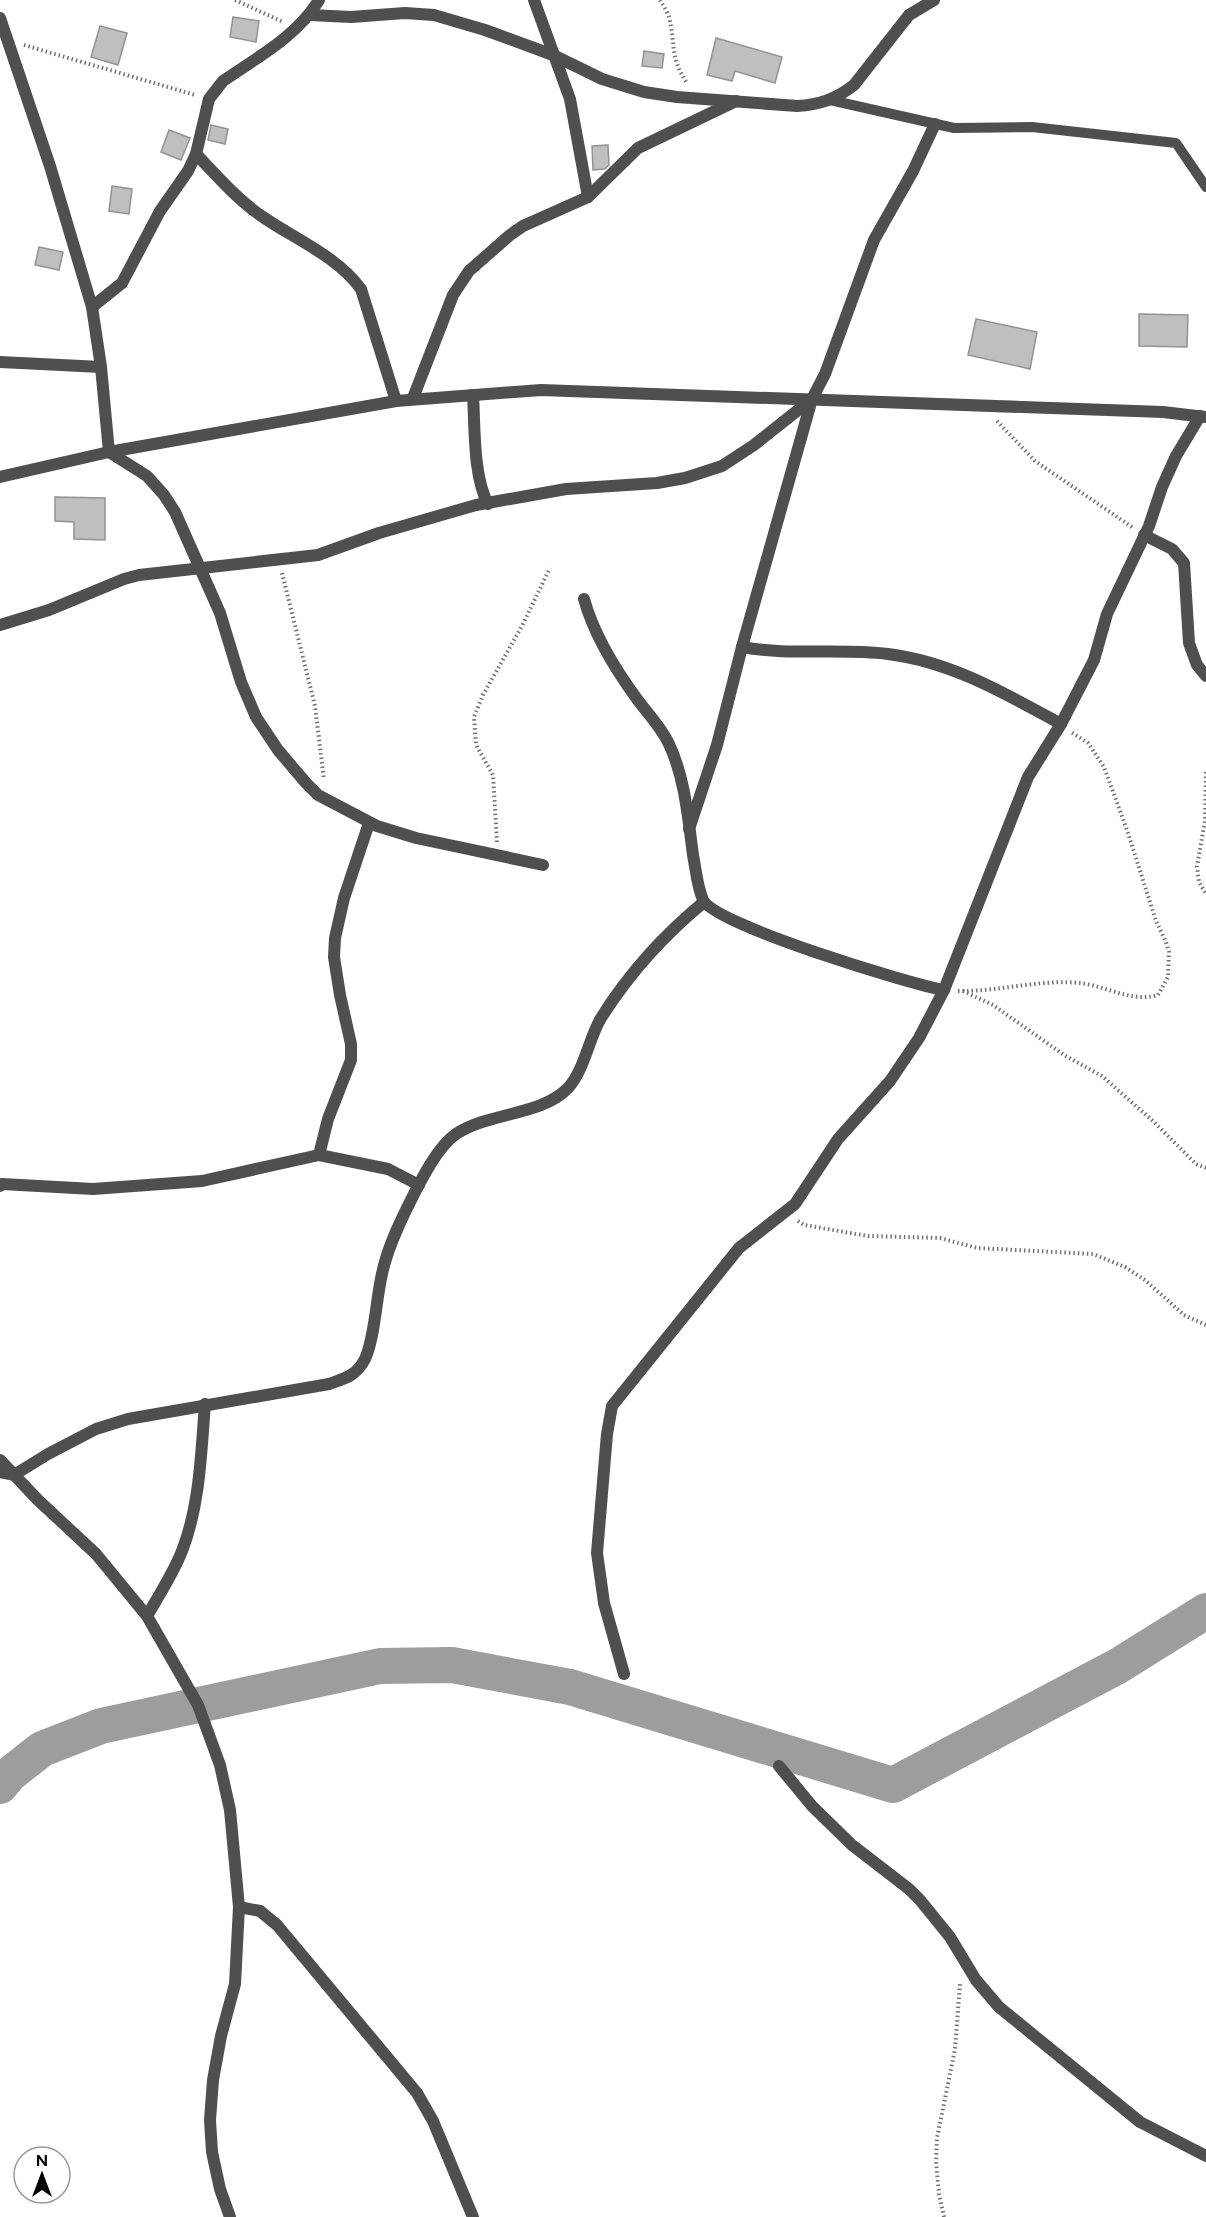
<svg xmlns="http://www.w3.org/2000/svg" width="1206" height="2217" viewBox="0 0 1206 2217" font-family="Figtree,sans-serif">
<rect width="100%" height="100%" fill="#fff"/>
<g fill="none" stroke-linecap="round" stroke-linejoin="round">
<polyline stroke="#9d9d9d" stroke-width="36" points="0,1786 10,1774 42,1749 101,1726 380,1666 452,1665 570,1687 893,1785 1118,1666 1206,1611"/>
</g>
<g fill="#bfbfbf" stroke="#939393" stroke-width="1.5">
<polygon points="233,17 259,21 256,42 230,37"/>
<polygon points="100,26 127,33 118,65 91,57"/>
<polygon points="716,38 782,57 775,83 735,71 732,81 707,75"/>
<polygon points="644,51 664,54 662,68 642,66"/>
<polygon points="211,125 228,129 225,144 208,140"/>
<polygon points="169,130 190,138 181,160 161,152"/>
<polygon points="608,145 609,165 605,169 593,170 592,146"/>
<polygon points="112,186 132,189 129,214 109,211"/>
<polygon points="39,247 63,252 59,270 35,265"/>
<polygon points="1139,314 1188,315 1187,347 1139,346"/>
<polygon points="976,319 1037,332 1030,369 968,355"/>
<polygon points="55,497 105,498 105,540 74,539 74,522 55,521"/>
</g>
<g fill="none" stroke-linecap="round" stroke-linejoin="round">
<g stroke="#717171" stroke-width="4" stroke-dasharray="1.5 3" stroke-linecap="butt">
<polyline points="235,0 283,22"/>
<path d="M660 0C663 5 667 11 669 17 676 45 669 56 687 83"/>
<polyline points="24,45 195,95"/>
<polyline points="997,421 1035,461 1132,527"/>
<polyline points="282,573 315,706 324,780"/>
<polyline points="1206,772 1205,820 1197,867 1199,882 1206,894"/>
<polyline points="497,842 493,775 476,745 474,717 483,695 522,626 550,568"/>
<path d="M958 991C998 992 1039 979 1080 983 1106 986 1133 1003 1158 995L1168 977 1169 952 1166 942 1156 921 1127 830 1104 767 1088 743 1071 732"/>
<polyline points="963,991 993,1005 1064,1055 1102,1076 1154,1122 1196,1164 1206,1168"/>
<polyline points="798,1221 804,1225 868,1236 940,1238 977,1248 1093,1254 1125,1267 1145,1280 1184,1315 1206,1325"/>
<polyline points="944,2217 939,2194 936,2162 937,2138 955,2049 960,1984"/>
</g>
<polyline stroke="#4f4f4f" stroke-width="10" points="830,100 954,128 1032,127 1176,143 1206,187"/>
<g stroke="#4f4f4f" stroke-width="12">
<polyline points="534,0 570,99 588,197"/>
<path d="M310 15 351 17 405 13 434 15 485 30 553 55 602 79 644 92 677 97 797 106C819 105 836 99 854 85L909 15 934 0"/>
<polyline points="0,18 50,166 92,307 101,367 109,452 147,476 164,495 175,512 220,613 241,682 256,717 278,750 306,783 318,795 377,826 416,838 543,865"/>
<path d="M196 154C216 175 236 198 260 215 294 239 336 255 361 289L396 401"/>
<path d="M92 307 122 283 160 211 188 171 196 154 209 99 223 81C258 57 297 36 319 0"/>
<polyline points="0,362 101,367"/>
<path d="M473 395C475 427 473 476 488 504"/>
<polyline points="413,398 453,295 469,271 510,235 523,226 588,197 638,148 736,101"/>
<polyline points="0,477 109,452 396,401 541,390 1163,412 1205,417"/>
<polyline points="1144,535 1172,549 1184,563 1189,643 1197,665 1206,676"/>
<path d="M584 599C594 635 615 669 637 699 648 714 661 727 669 744 685 778 688 818 693 855 696 870 697 886 703 900 715 925 910 984 944 990"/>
<polyline points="0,625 49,610 124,579 139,575 318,555 379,533 476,505 566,489 657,483 685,478 722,466 754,445 812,399"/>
<path d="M742 647C790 656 839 648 888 654 952 662 1006 694 1061 724"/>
<polyline points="689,829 717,745 742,647 812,399 825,374 874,240 913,171 935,124"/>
<polyline points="319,1155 328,1119 351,1060 351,1044 340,995 334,957 335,938 344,898 369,823"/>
<polyline points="0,1186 2,1184 93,1189 202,1181 319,1155 388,1169 419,1185"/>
<polyline points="0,1460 38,1500 96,1554 147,1616 198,1705 220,1765 230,1810 239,1907 235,1984 221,2036 213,2080 210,2120 212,2152 220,2189 230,2217"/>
<path d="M0 1472 14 1475 48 1454 96 1429 128 1419 329 1384C346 1378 356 1376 365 1359 375 1337 376 1299 382 1274 387 1249 399 1224 410 1202 420 1182 437 1147 456 1134 489 1112 541 1116 568 1088 584 1071 589 1038 601 1018 628 975 665 934 704 902"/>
<path d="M147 1616C159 1595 173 1574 182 1551 200 1505 201 1453 205 1404"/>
<polyline points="624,1674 604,1603 597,1553 607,1434 612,1406 739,1248 795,1204 838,1139 890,1081 919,1038 944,990 1028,777 1061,724 1094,660 1107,614 1149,526 1162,487 1176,456 1200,416"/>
<polyline points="779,1766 812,1806 852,1845 909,1889 920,1900 950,1937 976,1980 999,2007 1140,2122 1206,2156"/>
<polyline points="239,1907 260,1911 277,1925 417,2093 433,2121 473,2217"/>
</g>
</g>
<g transform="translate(42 2175)"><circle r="28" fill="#ffffff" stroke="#999999" stroke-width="1.5"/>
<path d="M0-4.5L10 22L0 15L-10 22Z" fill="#000000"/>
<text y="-9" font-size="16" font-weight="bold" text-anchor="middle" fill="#000000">N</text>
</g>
</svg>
